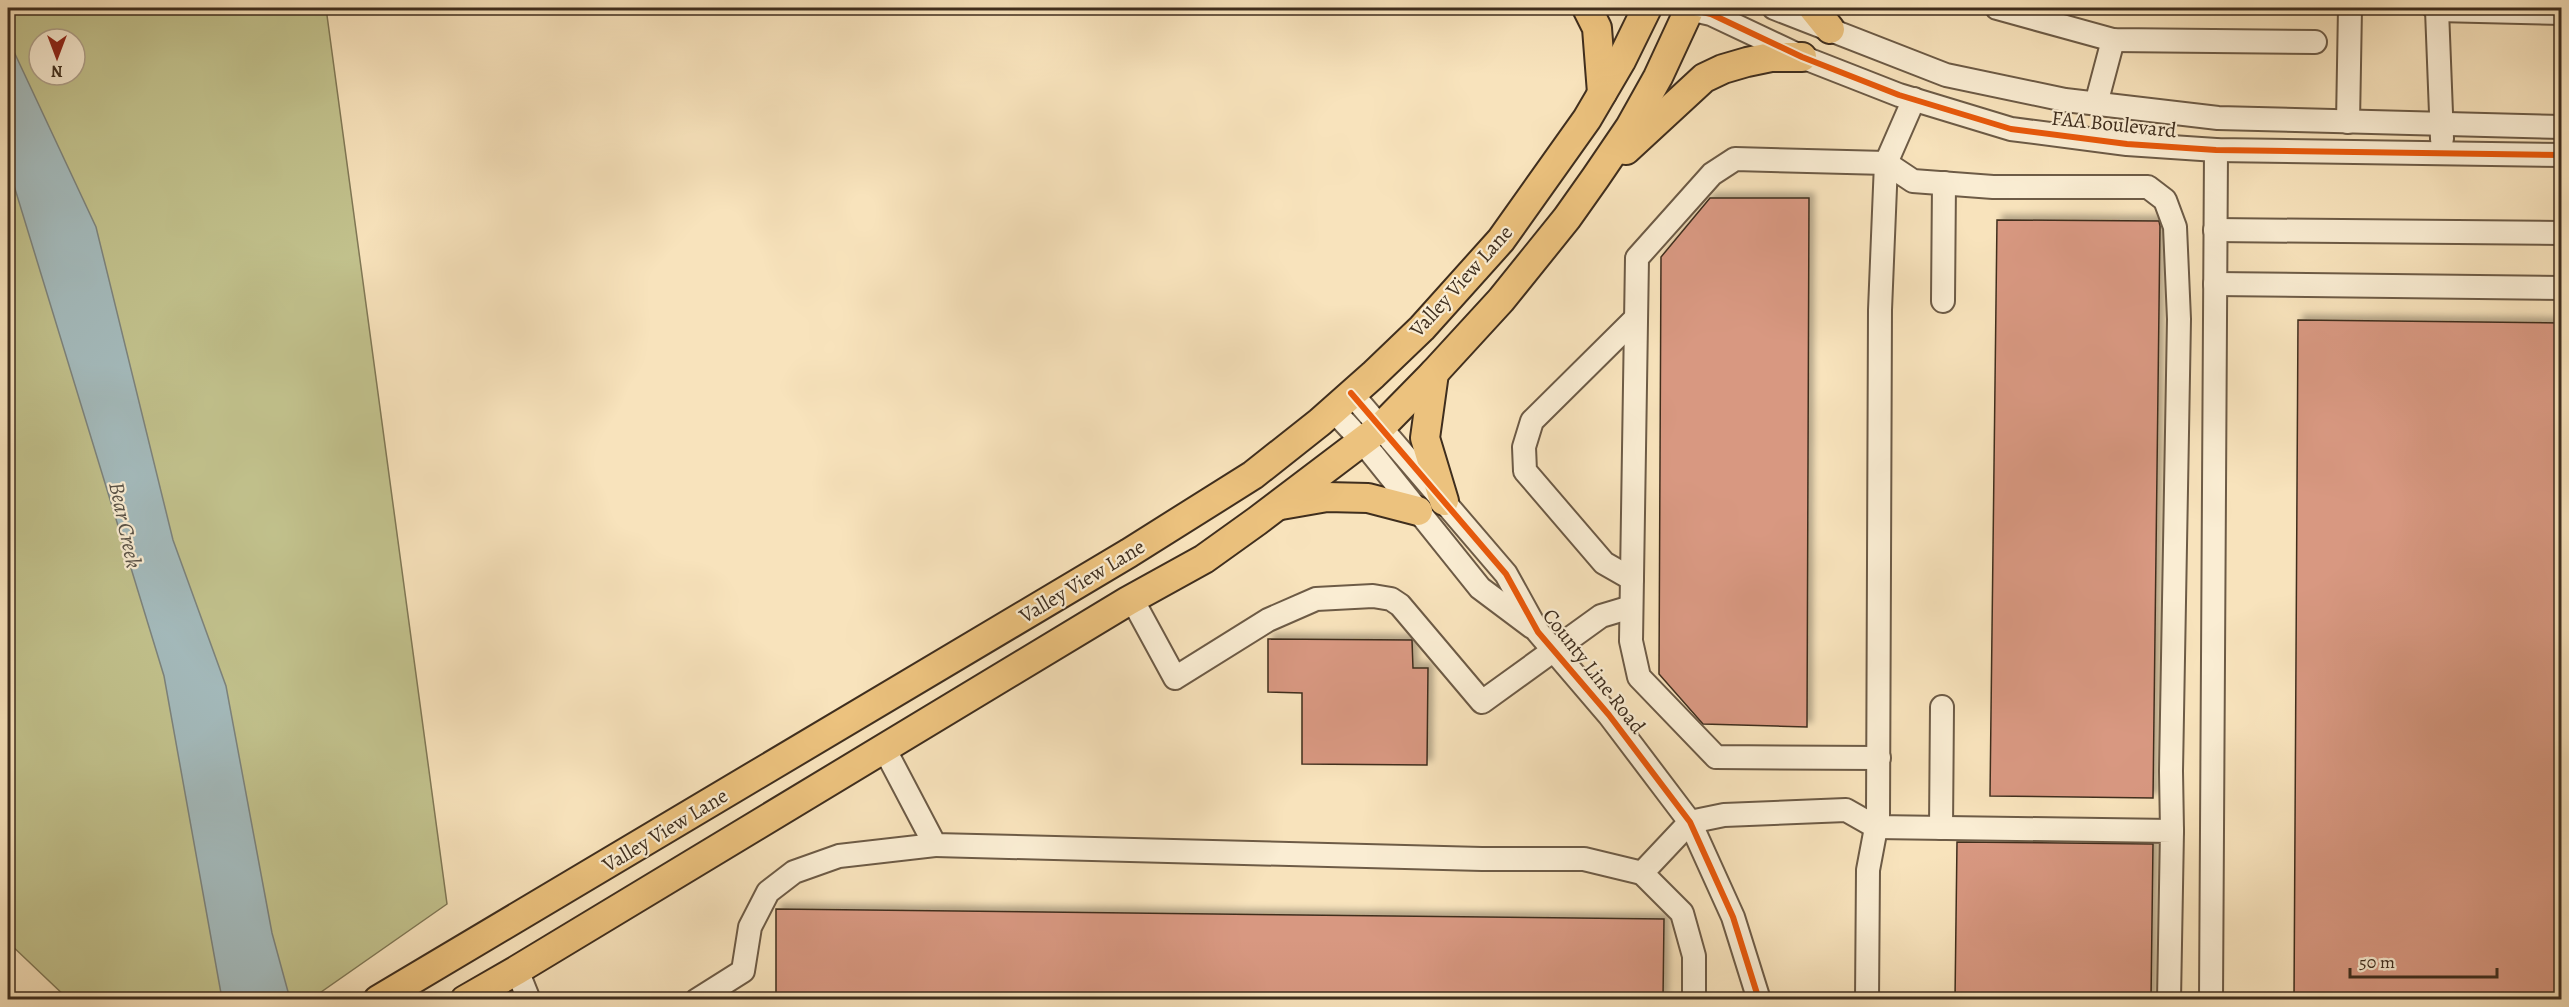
<svg xmlns="http://www.w3.org/2000/svg" width="2569" height="1007" viewBox="0 0 2569 1007" font-family="Alegreya,serif">
<defs>
<filter id="shadow"><feDropShadow dx="5" dy="-5" stdDeviation="3" flood-color="#0004"/></filter>
</defs>
<rect width="100%" height="100%" fill="#f8e3bc"/>
<filter id="stains"><feTurbulence type="fractalNoise" baseFrequency=".00333" numOctaves="4"/><feColorMatrix values="0 0 0 0 .2 0 0 0 0 .09 0 0 0 0 .02 0 0 0 .5 -.17"/></filter>
<radialGradient id="worn" r=".72"><stop offset=".6" stop-color="#630" stop-opacity="0"/><stop offset="1" stop-color="#630" stop-opacity=".3"/></radialGradient>
<path fill="#c2c28d" stroke="#807856" stroke-width="1.5" fill-rule="evenodd" d="M8 8H326L447 904 311 999H68L8 942ZM39 39H75V75H39Z"/>
<polygon fill="#a4bbbd" stroke="#7c837d" stroke-width="1.5" points="8,39 96,227 173,540 226,686 272,933 290,999 222,999 164,676 8,166"/>
<g fill="#d89881" stroke="#3f2e1e" stroke-width="1.5" filter="url(#shadow)">
<polygon points="1710,198 1809,198 1807,727 1703,724 1659,674 1661,257"/>
<polygon points="1997,220 2159,221 2160,226 2153,798 1990,796"/>
<polygon points="2298,320 2562,323 2562,999 2294,999"/>
<polygon points="1268,639 1412,640 1413,668 1428,668 1427,765 1302,764 1302,693 1268,692"/>
<polygon points="1957,842 2153,844 2151,999 1955,999"/>
<polygon points="776,909 1664,919 1663,999 776,999"/>
</g>
<g fill="none" stroke-linecap="round" stroke-linejoin="round">
<g stroke="#6d5b46" stroke-width="26">
<g id="minor">
<polyline points="1685,8 1711,14 1802,57 1899,95 2011,129 2127,144 2216,150 2562,155"/>
<polyline points="1774,8 1946,75 2065,100 2218,118 2562,127"/>
<polyline points="1997,8 2113,40 2315,42"/>
<polyline points="2434,8 2437,10 2442,139"/>
<polyline points="2437,10 2562,13"/>
<polyline points="2096,104 2113,40"/>
<polyline points="2348,122 2350,8"/>
<polyline points="2215,230 2562,233"/>
<polyline points="2215,284 2562,288"/>
<polyline points="1943,301 1944,183"/>
<polyline points="1351,393 1506,574 1538,632 1609,715 1690,822 1733,917 1759,1000"/>
<polyline points="1333,410 1362,441 1480,588 1532,627"/>
<polyline points="1632,579 1604,563 1525,471 1524,447 1532,421 1636,318"/>
<polyline points="1132,599 1175,678 1268,620 1316,599 1373,596 1391,599 1400,605 1482,702 1601,616 1631,607"/>
<polyline points="884,748 935,845 1482,859 1584,859 1642,873"/>
<polyline points="1879,758 1716,757 1639,677 1631,641 1637,258 1712,174 1735,159 1886,163 1913,181 1993,187 2148,187 2165,200 2175,227 2179,319 2171,771 2172,831"/>
<polyline points="1941,828 1942,707"/>
<polyline points="517,970 529,1000"/>
<polyline points="697,1000 743,971 750,927 768,892 794,872 839,856 935,845"/>
<polyline points="1694,1000 1694,956 1682,913 1642,873 1690,822 1724,815 1846,810 1876,827 2172,831 2169,1000"/>
<polyline points="1867,1000 1868,870 1878,817 1880,310 1886,163 1914,99"/>
<polyline points="2211,1000 2216,150"/>
</g>
</g>
<g stroke="#3f2e1e" stroke-width="32">
<g id="major">
<polyline points="1587,8 1597,28 1602,93"/>
<polyline points="1813,8 1830,29"/>
<polyline points="1626,150 1704,78 1723,69 1747,62 1771,57 1802,57"/>
<polyline points="1434,373 1425,438 1444,501"/>
<polyline points="1281,505 1327,497 1368,498 1418,511"/>
<polyline points="378,1000 1129,553 1253,475 1320,422 1373,375 1422,328 1501,240 1587,119 1621,61 1647,8"/>
<polyline points="465,1000 517,970 1128,601 1204,559 1257,521 1381,427 1434,373 1501,300 1567,218 1596,177 1630,127 1658,77 1690,8"/>
</g>
</g>
<use href="#minor" stroke="#faedd3" stroke-width="22"/>
<use href="#major" stroke="#ecc27e" stroke-width="28"/>
<g stroke="#faedd3" stroke-width="10">
<g id="cycleway">
<polyline points="1685,8 1711,14 1802,57 1899,95 2011,129 2127,144 2216,150 2562,155"/>
<polyline points="1351,393 1506,574 1538,632 1609,715 1690,822 1733,917 1759,1000"/>
</g>
</g>
<use href="#cycleway" stroke="#e8590c" stroke-width="6"/>
</g>
<g text-anchor="middle" dominant-baseline="central" stroke-width="4.5" stroke-linejoin="round" paint-order="stroke">
<g font-size="21" fill="#3f2e1e" stroke="#faedd3">
<text transform="translate(2114 124) rotate(6)">FAA Boulevard</text>
<text transform="translate(1461 281) rotate(-48)">Valley View Lane</text>
<text transform="translate(1082 581) rotate(-31)">Valley View Lane</text>
<text transform="translate(1594 671) rotate(52)">County Line Road</text>
<text transform="translate(665 830) rotate(-31)">Valley View Lane</text>
</g>
<g font-size="22" font-style="italic" fill="#585146" stroke="#faedd3">
<text transform="translate(125 525) rotate(78)">Bear Creek</text>
</g>
</g>
<rect width="2569" height="1007" fill="none" stroke="#f8e3bc" stroke-width="30"/>
<rect x="9" y="9" width="2551" height="989" fill="none" stroke="#3f2e1e" stroke-width="3"/>
<rect x="15" y="15" width="2539" height="977" fill="none" stroke="#3f2e1e" stroke-width="1.5"/>
<g transform="translate(57 57) rotate(180)"><circle r="28" fill="#faedd3" stroke="#afa18b" stroke-width="1.5"/>
<path d="M0-4.5L10 22L0 15L-10 22Z" fill="#8f2418"/>
<text y="-9" font-size="16" font-weight="bold" text-anchor="middle" fill="#3f2e1e">N</text>
</g>
<path d="M2350 968v9h147v-9" fill="none" stroke="#3f2e1e" stroke-width="3"/>
<text x="2359" y="968" font-size="18" fill="#3f2e1e" stroke="#faedd3" stroke-width="4.5" paint-order="stroke">50 m</text>
<rect width="100%" height="100%" filter="url(#stains)"/>
<rect width="100%" height="100%" fill="url(#worn)"/>
</svg>
